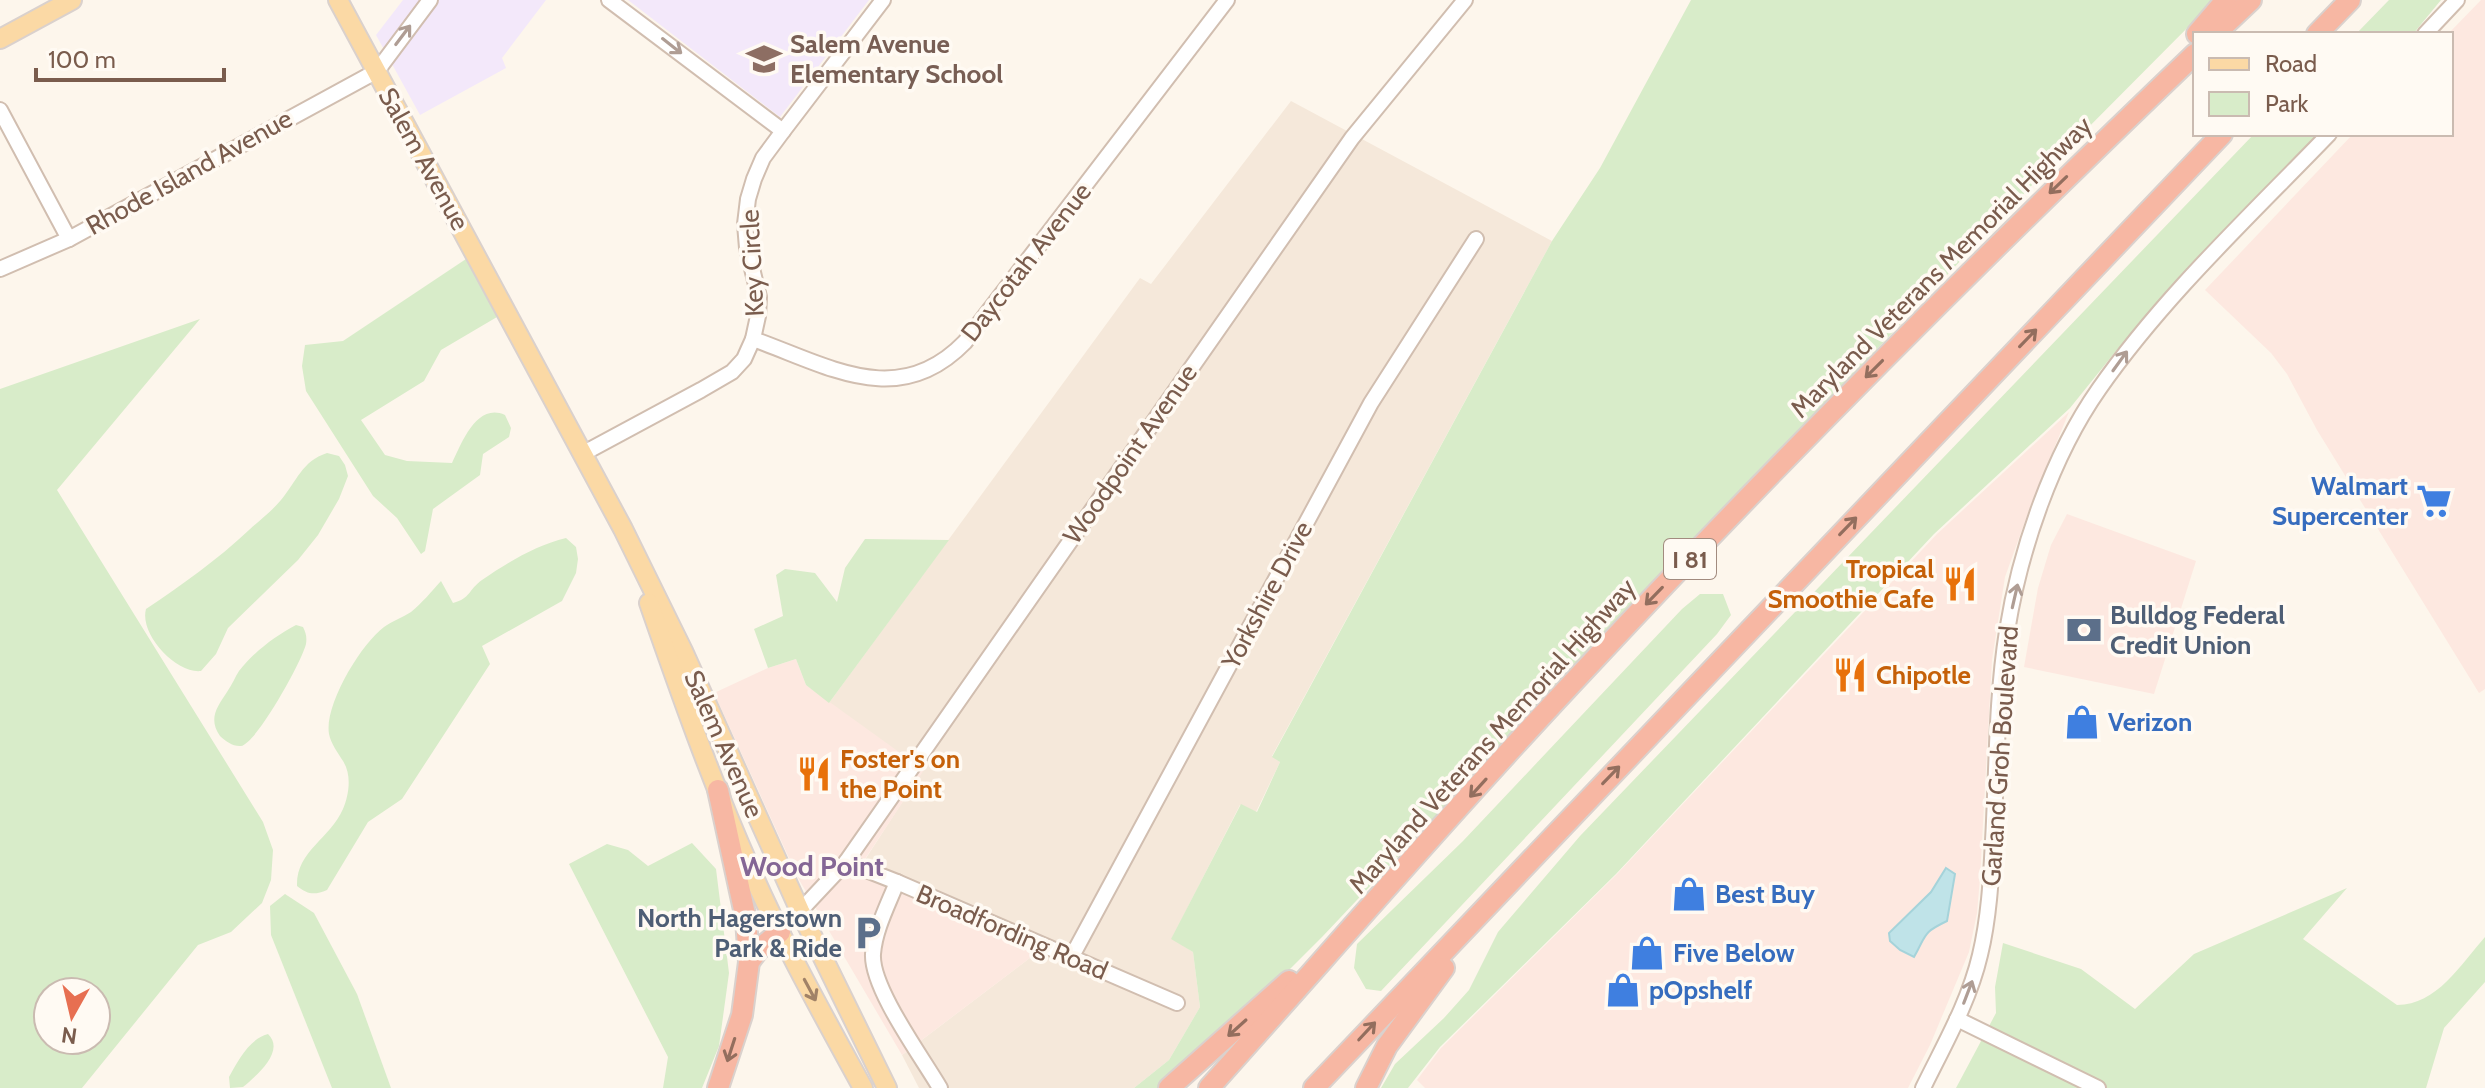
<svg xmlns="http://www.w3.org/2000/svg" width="2485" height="1088" viewBox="0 0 2485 1088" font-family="Cabin,sans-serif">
<rect width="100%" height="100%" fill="#fdf6ec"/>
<polygon fill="#f5e8da" points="1291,101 1552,241 1272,756 1280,762 1256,812 1240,805 1172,938 1193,952 1200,1007 1169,1060 1134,1088 919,1088 902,1055 1039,951 857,872 923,770 829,703 1140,278 1151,284"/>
<g fill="#fde8e0">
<polygon points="2481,0 2485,0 2485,689 2479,693 2317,430 2287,374 2271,353 2205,290 2353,134 2451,134 2451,34 2448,34"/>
<polygon points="2069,412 2032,502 2005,577 1992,660 1980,878 1977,913 1969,952 1930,1045 1908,1088 1425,1088 1417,1080 1441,1048 1616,875 1937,534"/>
<polygon points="2067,514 2196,561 2154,694 2024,667 2038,588 2051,545"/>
<polygon points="796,659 806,685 924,770 857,871 1039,951 902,1055 798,878 714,693 768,668"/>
</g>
<g fill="#f3e8fa">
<polygon points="403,0 546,0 502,58 506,68 420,115 376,35"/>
<polygon points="628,0 869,0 780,117"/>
</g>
<g fill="#d8ecc9" fill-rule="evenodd">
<polygon points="1691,0 2215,0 2049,167 1323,936 1234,1025 1163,1088 1134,1088 1169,1060 1200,1007 1193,952 1171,939 1241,804 1257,812 1280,762 1272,757 1552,241 1600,168"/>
<polygon points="2389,0 2441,0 2413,34 2356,34"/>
<polygon points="2254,134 2320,134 2116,351 2070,408 1934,534 1616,874 1440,1047 1408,1088 1381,1088 1395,1064 1444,1018 1469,990 1498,932 1580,836"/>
<path d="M466 259 497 317 441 350 424 381 361 420 385 455 407 461 452 463C461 445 476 402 505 415L511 428 509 437 483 454 480 475 433 509 425 551 421 554 397 518 373 496 306 391 302 366 305 345 343 341Z"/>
<path d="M200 319 57 490 263 822 273 850 271 880 262 903 231 932 198 945 82 1088H0V389ZM48 992H96V1040H48Z"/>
<path d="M327 453 339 456 345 465 348 476 339 499 318 535 298 560 228 628 216 654 201 671C176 674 139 634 146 609 182 585 217 560 249 530 260 520 272 511 281 500 297 481 302 461 327 453Z"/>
<path d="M566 538 576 547 578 559 576 573 562 601 482 646 490 664 402 799 368 822 327 890C315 895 308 895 297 886 296 851 330 839 343 809 349 795 352 775 343 761 338 753 331 744 329 734 324 705 361 644 384 627 392 621 402 618 411 612 422 603 432 591 441 581L453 603C471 598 468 590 482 580 507 563 536 545 566 538Z"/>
<polygon points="865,539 949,540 829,703 806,685 796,659 768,668 754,629 783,616 776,575 785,569 815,573 837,602 845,568"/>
<polygon points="1700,594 1723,594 1731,615 1717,634 1381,991 1366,989 1354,968 1357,944 1463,841 1682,609"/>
<path d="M296 625 303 627C306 633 307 637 306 644 302 661 257 743 241 746 234 747 225 741 220 736 208 719 217 707 227 692 232 685 235 677 239 671 254 652 275 636 296 625Z"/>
<polygon points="692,843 716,869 729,973 719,1046 702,1088 663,1088 668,1057 569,864 607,844 628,850 648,866"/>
<path d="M2347 888 2303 939 2397 1005C2437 1005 2460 965 2485 937V982L2444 1028 2426 1088H1956L1996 1013 1995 987 2003 943 2081 969 2135 1009 2194 954Z"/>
<polygon points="285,894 314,913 357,994 391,1088 332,1088 271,935 270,906"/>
<path d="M268 1034C286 1051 256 1076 243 1087L230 1088 229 1077C238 1061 249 1039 268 1034Z"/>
</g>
<path fill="#bfe3e8" stroke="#a5d3da" stroke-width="2" d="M1946 868 1955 874 1947 921C1922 933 1927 934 1914 957L1900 950 1890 941 1889 933 1931 892Z"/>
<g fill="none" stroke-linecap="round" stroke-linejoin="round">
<g stroke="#d1beb0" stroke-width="18">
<g id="minor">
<polyline points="609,0 783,131"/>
<polyline points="2425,34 2457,0"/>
<polyline points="0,110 69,239"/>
<polyline points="0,269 69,239 377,71 430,0"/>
<path d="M753 339C829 366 898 411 965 342L1227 0"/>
<polyline points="584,453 701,390 732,372 744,359 753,339 758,316 759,297 747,248 745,224 748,199 754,179 763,158 783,131 883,0"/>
<polyline points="846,862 897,882 1177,1003"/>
<path d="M897 882C888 905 875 929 873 954 871 988 922 1057 940 1088"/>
<polyline points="800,911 846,862 1352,138 1465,0"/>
<polyline points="1071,958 1371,403 1476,239"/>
<polyline points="1957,1019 2098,1088"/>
<path d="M1923 1088C1944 1045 1969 1002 1980 955 1989 918 1991 879 1993 841 1997 771 1996 700 2007 631 2020 550 2052 456 2099 389 2164 296 2250 216 2329 134"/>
</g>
</g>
<g stroke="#dad1cd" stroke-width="22">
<g id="major">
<polyline points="338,0 623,529 683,651 800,911 887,1088"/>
<polyline points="0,39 72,0"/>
<path d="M649 603C680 692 711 780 749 866 782 942 823 1015 863 1088"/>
</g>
</g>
<g stroke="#dad1cd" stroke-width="24">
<g id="highway">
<polyline points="2197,34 2226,0"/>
<polyline points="2215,34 2251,0"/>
<polyline points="2317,34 2350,0"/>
<polyline points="718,790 746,919 749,962"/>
<polyline points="718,1088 742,1015 749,962 758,950 780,932"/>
<polyline points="1169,1088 1289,981"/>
<path d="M1209 1088C1337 945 1462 800 1593 661 1788 452 1989 251 2195 54"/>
<polyline points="1314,1088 2222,134"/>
<polyline points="1366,1088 1387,1046 1444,968"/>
</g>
</g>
<use href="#minor" stroke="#fff" stroke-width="14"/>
<use href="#major" stroke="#fbd9a5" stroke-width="18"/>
<use href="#highway" stroke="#f7b7a3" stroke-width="20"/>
</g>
<defs><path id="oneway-shaft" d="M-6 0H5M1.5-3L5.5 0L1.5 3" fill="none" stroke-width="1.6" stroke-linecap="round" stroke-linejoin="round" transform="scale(2)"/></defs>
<g stroke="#af9d94">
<use href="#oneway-shaft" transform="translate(403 35) rotate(-53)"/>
<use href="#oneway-shaft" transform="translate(672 46) rotate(38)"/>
<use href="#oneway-shaft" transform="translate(2120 361) rotate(-54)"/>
<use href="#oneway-shaft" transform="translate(2015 596) rotate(-77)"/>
<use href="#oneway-shaft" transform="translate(1968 992) rotate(-69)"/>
</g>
<g stroke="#936e5e">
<use href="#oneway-shaft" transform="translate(2058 185) rotate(136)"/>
<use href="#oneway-shaft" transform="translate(2028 338) rotate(-46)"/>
<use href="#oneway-shaft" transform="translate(1874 369) rotate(135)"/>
<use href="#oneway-shaft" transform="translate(1848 526) rotate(-46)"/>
<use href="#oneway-shaft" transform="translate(1654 596) rotate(134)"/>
<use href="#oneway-shaft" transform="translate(1611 775) rotate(-46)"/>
<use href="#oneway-shaft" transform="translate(1478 788) rotate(132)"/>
<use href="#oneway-shaft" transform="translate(1237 1028) rotate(138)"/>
<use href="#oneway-shaft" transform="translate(1367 1031) rotate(-47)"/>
<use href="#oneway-shaft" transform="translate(731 1050) rotate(108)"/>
</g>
<use stroke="#a18267" href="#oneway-shaft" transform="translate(810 990) rotate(62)"/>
<defs>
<g id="school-bare" transform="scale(2.76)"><path d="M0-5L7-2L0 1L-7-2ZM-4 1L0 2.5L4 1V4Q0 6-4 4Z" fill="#8d6e63" stroke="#fffaf3" stroke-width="2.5" paint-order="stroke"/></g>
<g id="supermarket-bare" transform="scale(2.76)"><path d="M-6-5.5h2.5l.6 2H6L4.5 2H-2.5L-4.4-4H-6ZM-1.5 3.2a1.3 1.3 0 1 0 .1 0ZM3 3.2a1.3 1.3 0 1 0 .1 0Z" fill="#3f7fe0" stroke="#fffaf3" stroke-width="2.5" paint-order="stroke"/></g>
<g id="restaurant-bare" transform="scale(2.76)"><path d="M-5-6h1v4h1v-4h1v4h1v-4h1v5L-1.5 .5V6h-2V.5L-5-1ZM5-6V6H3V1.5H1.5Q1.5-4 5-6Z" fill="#e8710a" stroke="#fffaf3" stroke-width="2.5" paint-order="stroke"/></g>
<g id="bank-bare" transform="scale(2.76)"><path d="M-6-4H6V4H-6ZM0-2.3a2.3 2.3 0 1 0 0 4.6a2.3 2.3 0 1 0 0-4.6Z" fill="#5c6f8a" stroke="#fffaf3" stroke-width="2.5" paint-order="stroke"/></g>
<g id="shop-bare" transform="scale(2.76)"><path d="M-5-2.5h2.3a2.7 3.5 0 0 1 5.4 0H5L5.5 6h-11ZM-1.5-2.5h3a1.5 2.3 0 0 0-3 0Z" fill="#3f7fe0" stroke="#fffaf3" stroke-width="2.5" paint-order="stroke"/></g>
<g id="parking-bare" transform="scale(2.76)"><path d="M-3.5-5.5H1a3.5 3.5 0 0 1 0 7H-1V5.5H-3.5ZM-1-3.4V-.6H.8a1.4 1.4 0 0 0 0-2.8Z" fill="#5c6f8a" stroke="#fffaf3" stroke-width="2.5" paint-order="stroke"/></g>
</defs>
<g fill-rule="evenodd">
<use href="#school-bare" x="764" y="59"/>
<use href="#supermarket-bare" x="2434" y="501"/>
<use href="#restaurant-bare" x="1960" y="584"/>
<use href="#bank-bare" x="2084" y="630"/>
<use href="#restaurant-bare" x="1850" y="675"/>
<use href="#shop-bare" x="2082" y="722"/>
<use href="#restaurant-bare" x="814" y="774"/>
<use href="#shop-bare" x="1689" y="894"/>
<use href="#parking-bare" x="868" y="933"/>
<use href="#shop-bare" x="1647" y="953"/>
<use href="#shop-bare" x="1623" y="990"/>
</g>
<g text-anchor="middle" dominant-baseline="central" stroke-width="7" stroke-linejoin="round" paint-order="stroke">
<rect fill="#fffaf3" stroke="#a28b7f" stroke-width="2" x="1664" y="539" width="52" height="40" rx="6"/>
<g font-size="24" font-weight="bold" fill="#7a5c4d">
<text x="1690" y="559">I 81</text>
</g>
<g font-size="26" font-weight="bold" fill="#785e54" stroke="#fffaf3" text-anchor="start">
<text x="790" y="44">Salem Avenue<tspan x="790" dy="30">Elementary School</tspan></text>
</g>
<g font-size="26" fill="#7a5c4d" stroke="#fffaf3">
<text transform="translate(424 159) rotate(61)">Salem Avenue</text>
<text transform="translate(189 172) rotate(-29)">Rhode Island Avenue</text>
<text transform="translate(1026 262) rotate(-52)">Daycotah Avenue</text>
<text transform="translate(752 263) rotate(-93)">Key Circle</text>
<text transform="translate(1941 267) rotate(-45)">Maryland Veterans Memorial Highway</text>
<text transform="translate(1130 454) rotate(-55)">Woodpoint Avenue</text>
<text transform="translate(1267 595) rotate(-62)">Yorkshire Drive</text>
<text transform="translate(1492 736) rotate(-48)">Maryland Veterans Memorial Highway</text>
<text transform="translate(724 744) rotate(66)">Salem Avenue</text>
<text transform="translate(2000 756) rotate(-86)">Garland Groh Boulevard</text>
<text transform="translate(1012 932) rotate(23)">Broadfording Road</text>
</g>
<g font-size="26" font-weight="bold" fill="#366cbe" stroke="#fffaf3" text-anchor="start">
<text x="2408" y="486" text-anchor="end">Walmart<tspan x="2408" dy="30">Supercenter</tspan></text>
<text x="2108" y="722">Verizon</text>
<text x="1715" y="894">Best Buy</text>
<text x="1673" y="953">Five Below</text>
<text x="1649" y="990">pOpshelf</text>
</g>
<g font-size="26" font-weight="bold" fill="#c56008" stroke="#fffaf3" text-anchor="start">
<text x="1934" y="569" text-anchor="end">Tropical<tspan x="1934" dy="30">Smoothie Cafe</tspan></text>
<text x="1876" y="675">Chipotle</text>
<text x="840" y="759">Foster's on<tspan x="840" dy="30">the Point</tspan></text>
</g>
<g font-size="26" font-weight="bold" fill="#4e5e75" stroke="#fffaf3" text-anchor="start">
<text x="2110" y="615">Bulldog Federal<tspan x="2110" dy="30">Credit Union</tspan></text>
<text x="842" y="918" text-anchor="end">North Hagerstown<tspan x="842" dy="30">Park &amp; Ride</tspan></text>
</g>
<g font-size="28" font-weight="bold" fill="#846695" stroke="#fffaf3">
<text x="812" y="866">Wood Point</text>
</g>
</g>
<rect x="2193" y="32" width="260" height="104" fill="#fffaf3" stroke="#cabbb1" stroke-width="2"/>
<rect x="2209" y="58" width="40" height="12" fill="#fbd9a5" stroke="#cabbb1" stroke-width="2"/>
<text x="2265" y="72" font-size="24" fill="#7a5c4d">Road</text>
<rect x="2209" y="92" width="40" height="24" fill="#d8ecc9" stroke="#cabbb1" stroke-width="2"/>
<text x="2265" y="112" font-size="24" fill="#7a5c4d">Park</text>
<g transform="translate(72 1016) rotate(188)"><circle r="38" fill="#fffaf3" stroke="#cabbb1" stroke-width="2"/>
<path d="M0-6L14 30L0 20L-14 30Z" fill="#e76f51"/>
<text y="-12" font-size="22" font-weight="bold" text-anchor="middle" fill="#7a5c4d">N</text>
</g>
<path d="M36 68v12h188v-12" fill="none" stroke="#7a5c4d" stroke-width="4"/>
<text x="48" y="68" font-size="24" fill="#7a5c4d" stroke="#fffaf3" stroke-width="6" paint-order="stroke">100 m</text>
</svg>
